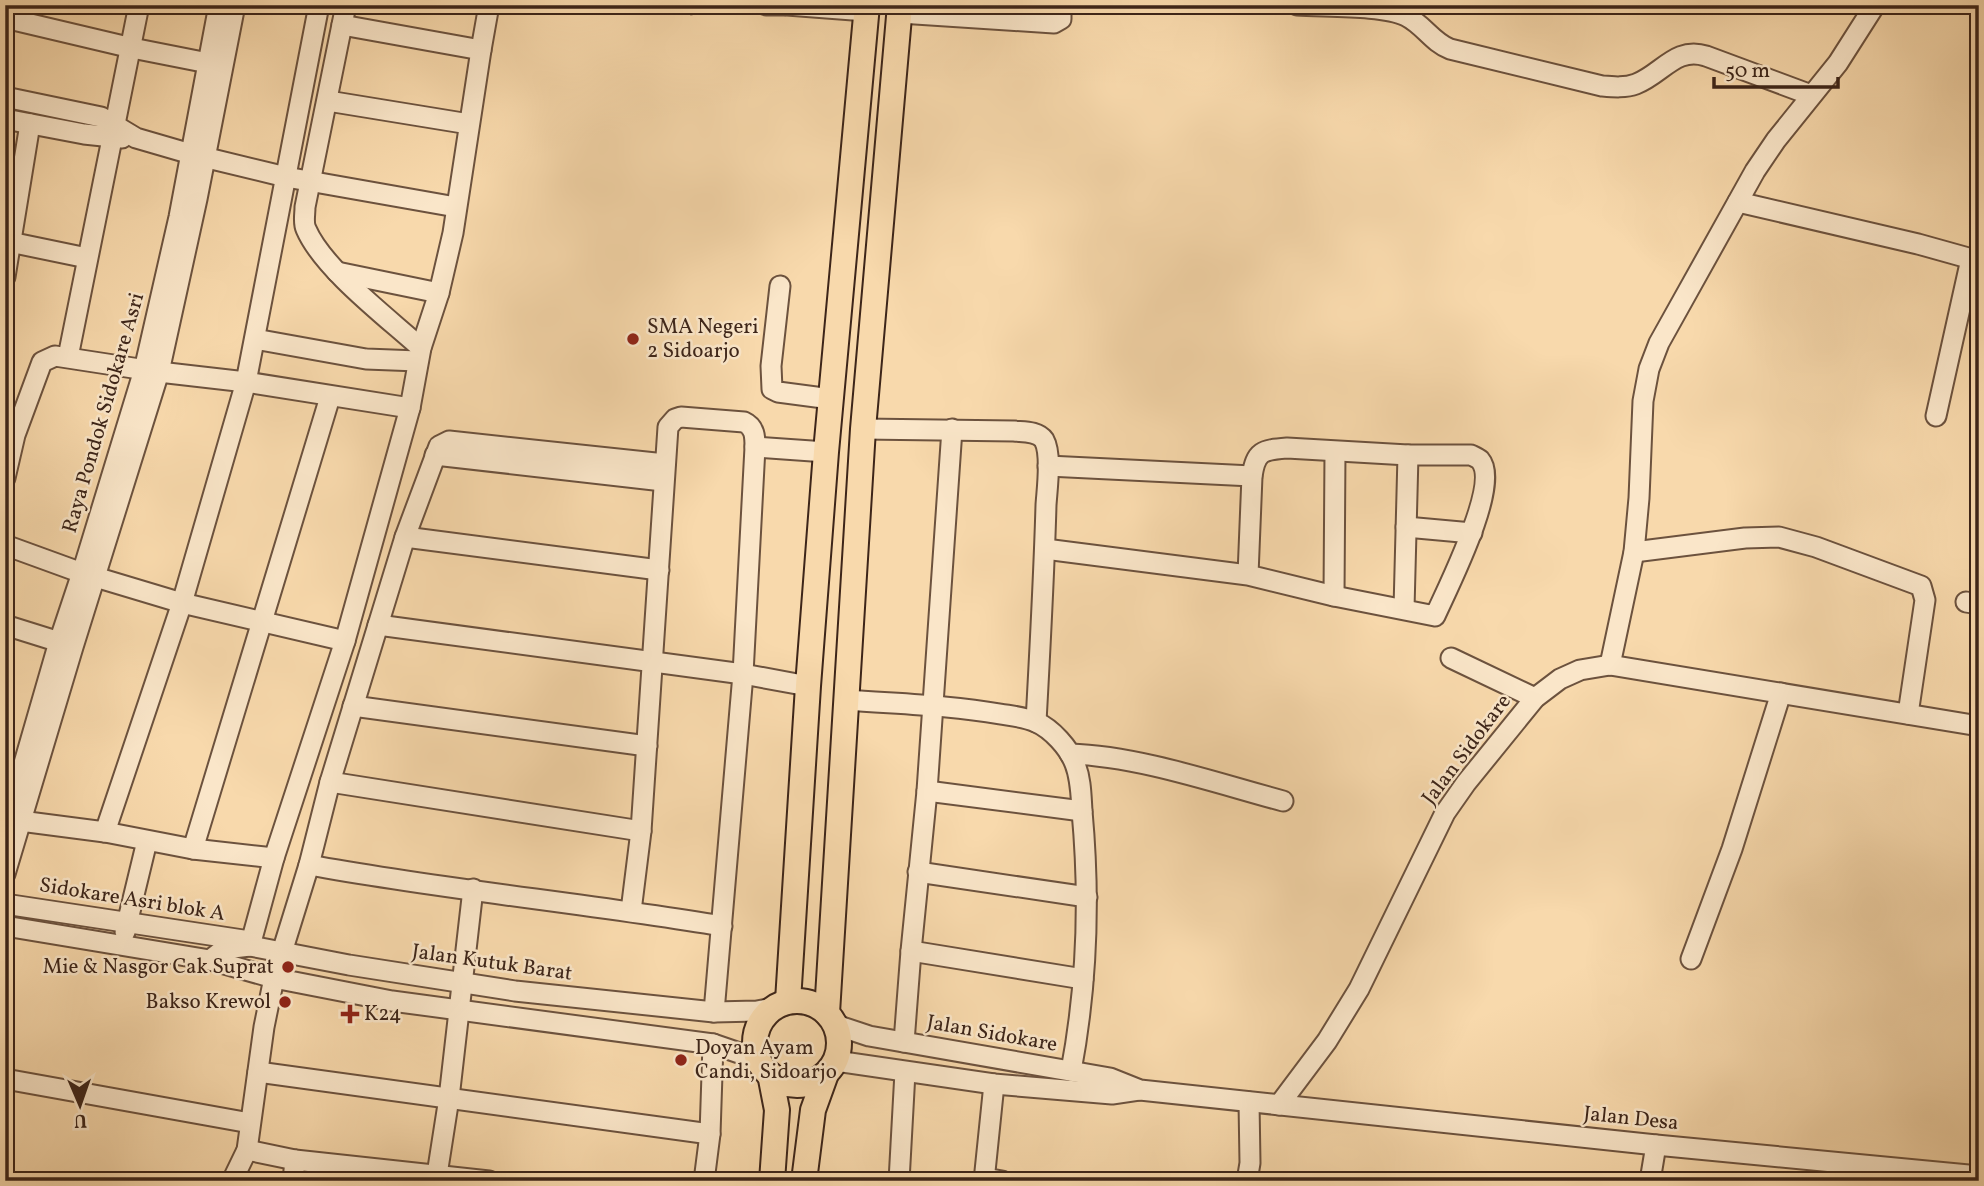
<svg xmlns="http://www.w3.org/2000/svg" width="1984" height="1186" viewBox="0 0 1984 1186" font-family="Vollkorn,serif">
<rect width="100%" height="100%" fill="#f8d9ac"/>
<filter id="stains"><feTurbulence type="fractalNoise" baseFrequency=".00286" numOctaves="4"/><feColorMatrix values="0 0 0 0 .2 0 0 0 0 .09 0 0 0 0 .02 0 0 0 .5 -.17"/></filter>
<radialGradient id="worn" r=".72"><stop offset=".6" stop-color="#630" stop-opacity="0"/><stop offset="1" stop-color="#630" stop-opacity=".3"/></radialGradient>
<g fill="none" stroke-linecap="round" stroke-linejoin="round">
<g stroke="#6c523e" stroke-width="23">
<g id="minor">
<path d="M346 5 305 207C305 215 303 223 306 229 323 269 388 318 421 348"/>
<polyline points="766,5 783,5"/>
<polyline points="787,5 866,11"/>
<path d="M1297 5C1324 7 1384 5 1406 16 1424 25 1432 42 1450 49L1602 86C1614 87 1625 88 1636 84 1662 74 1676 46 1706 56L1811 95"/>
<polyline points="900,13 1054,23 1061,19 1061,5"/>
<polyline points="5,18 132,48 208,63"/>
<polyline points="342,25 481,50"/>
<polyline points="5,97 101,117 136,138 191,154 286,177 456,207"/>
<polyline points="328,101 469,124"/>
<polyline points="5,119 84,134 122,138"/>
<polyline points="1738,202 1918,244 1979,261"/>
<polyline points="5,241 87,258"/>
<polyline points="337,272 439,293"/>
<polyline points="5,277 30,124"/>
<polyline points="780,286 771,366 772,389 778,392 831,399"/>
<polyline points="255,339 366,359 418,361"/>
<polyline points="68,357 139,5"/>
<polyline points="1936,416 1971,259"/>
<path d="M863 429 1014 431C1024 432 1038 431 1044 440 1052 454 1047 489 1046 505 1044 577 1040 649 1036 722"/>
<polyline points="755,447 826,452"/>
<polyline points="435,455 663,481"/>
<polyline points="1048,466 1252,476"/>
<polyline points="5,478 15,435 42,362 55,356 159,372 246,382 410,408"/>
<polyline points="1406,527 1472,533"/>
<polyline points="405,537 659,570"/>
<polyline points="5,545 82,573 182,603 345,641"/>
<path d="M1045 549 1248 575 1334 596 1435 616C1447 589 1501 484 1480 460 1478 458 1473 456 1471 455H1408L1287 448C1262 450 1256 451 1252 476L1248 575"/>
<polyline points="1634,552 1745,538 1779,537 1816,547 1921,586 1925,600 1908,714"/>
<polyline points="1334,596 1335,452"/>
<polyline points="1966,602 1979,604"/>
<polyline points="1404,609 1408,455"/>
<polyline points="5,625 69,645"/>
<polyline points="378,625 743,674 808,686"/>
<polyline points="1451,658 1535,698"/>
<polyline points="1610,665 1634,552 1639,498 1643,401 1649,369 1659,343 1755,171 1776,140 1838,63 1875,5"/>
<path d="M846 700C897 704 949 705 1000 714 1012 716 1025 717 1036 722 1052 729 1069 748 1075 764 1081 779 1081 795 1082 811 1090 898 1087 986 1071 1071"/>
<polyline points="353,706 647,746"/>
<path d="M1070 754C1138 756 1216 783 1283 801"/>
<polyline points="330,782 641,831"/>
<polyline points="927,791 1082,811"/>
<polyline points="5,819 105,832 193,849 274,858 345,641 410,408 421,348 439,293 453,233 481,50 489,5"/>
<polyline points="7,822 59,642 82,573 144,370 179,217 219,5"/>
<polyline points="105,832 182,603 246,382 319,5"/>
<polyline points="193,849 330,397"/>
<path d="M309 865C446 890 584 903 722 926"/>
<polyline points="918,872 1087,897"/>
<polyline points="5,874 73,647 159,372 197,199 235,5"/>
<polyline points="5,904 243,940"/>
<path d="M631 911 641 831 668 427 675 419 681 417 744 422C755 427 755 437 755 447L743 674 714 1012"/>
<polyline points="5,926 210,960 274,978 392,1001 713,1044 745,1055 763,1068"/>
<polyline points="125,932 147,841"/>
<polyline points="250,946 274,858"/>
<polyline points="911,951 1083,979"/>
<polyline points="1691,959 1732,849 1781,693"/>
<polyline points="210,960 224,949 250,946 349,965 515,991 714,1012 757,1011 773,1008"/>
<polyline points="836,1025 869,1036 1110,1078 1140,1090 1656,1145 1979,1176"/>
<polyline points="904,1042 911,951 927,791 952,429"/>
<polyline points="836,1061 994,1084 1112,1094 1139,1090"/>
<polyline points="258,1072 710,1134"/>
<polyline points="5,1079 250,1123"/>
<polyline points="1279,1105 1327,1041 1359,989 1445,813 1466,783 1535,698 1560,679 1580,670 1610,665 1979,726"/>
<polyline points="247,1150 295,1160 489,1181"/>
<polyline points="985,1178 1002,1181"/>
<polyline points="232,1181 247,1150 264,1027 274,978 309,865 330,782 405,537 439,446 449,441 665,464"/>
<polyline points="293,1181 295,1160"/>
<polyline points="436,1181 449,1098 473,889"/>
<polyline points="704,1181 710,1134 713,1044"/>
<polyline points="899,1181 905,1072"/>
<polyline points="984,1181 994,1084"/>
<polyline points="1247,1181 1250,1163 1249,1102"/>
<polyline points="1650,1181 1656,1145"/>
</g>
</g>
<g stroke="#3d2519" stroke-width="28">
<g id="major">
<circle cx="797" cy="1043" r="42"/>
<polyline points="788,1001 808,686 826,452 867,5"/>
<polyline points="827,1013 863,429 900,5"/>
<polyline points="770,1074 777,1110 772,1181"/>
<polyline points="804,1181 813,1110 826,1074"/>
</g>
</g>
<polyline stroke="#3d2519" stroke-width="2.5" stroke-dasharray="2 3.5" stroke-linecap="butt" points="553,5 692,14 699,12 702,5"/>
<use href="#minor" stroke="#fae6c9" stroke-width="19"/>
<use href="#major" stroke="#f8d9ac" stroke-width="24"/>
</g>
<g fill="#8f2418" stroke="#fae6c9" stroke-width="2.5">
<circle cx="633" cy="339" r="7"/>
<circle cx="288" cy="967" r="7"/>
<circle cx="285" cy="1002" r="7"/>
<path d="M346.5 1003.5h7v7h7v7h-7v7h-7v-7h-7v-7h7z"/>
<circle cx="681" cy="1060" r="7"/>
</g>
<g text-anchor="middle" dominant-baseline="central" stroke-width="5" stroke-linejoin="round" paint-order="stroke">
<g font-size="21" fill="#3d2519" stroke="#fae6c9" text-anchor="start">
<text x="647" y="327">SMA Negeri<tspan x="647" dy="24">2 Sidoarjo</tspan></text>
<text x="274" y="967" text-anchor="end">Mie &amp; Nasgor Cak Suprat</text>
<text x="271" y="1002" text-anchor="end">Bakso Krewol</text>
<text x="364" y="1014">K24</text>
<text x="695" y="1048">Doyan Ayam<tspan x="695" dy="24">Candi, Sidoarjo</tspan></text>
</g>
<g font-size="21" fill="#3d2519" stroke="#fae6c9">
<text transform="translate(104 413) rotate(-74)">Raya Pondok Sidokare Asri</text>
<text transform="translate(1467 750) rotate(-53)">Jalan Sidokare</text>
<text transform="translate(132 900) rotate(9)">Sidokare Asri blok A</text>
<text transform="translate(492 963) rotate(8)">Jalan Kutuk Barat</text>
<text transform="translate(992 1034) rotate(10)">Jalan Sidokare</text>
<text transform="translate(1631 1119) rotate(6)">Jalan Desa</text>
</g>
</g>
<rect width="1984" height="1186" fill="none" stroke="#f8d9ac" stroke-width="28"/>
<rect x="7" y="7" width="1970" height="1172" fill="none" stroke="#3d2519" stroke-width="3.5"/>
<rect x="14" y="14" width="1956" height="1158" fill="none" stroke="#3d2519" stroke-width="2"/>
<g transform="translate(80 1105) rotate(178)" stroke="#fae6c9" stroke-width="5" paint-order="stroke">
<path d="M0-5L12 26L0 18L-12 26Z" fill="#3d2519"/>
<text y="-10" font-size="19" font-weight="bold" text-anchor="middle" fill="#3d2519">U</text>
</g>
<path d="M1714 77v10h124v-10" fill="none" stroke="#3d2519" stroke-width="3.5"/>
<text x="1725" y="77" font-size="21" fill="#3d2519" stroke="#fae6c9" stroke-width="5" paint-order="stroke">50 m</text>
<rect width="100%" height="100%" filter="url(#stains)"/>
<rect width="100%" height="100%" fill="url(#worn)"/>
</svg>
